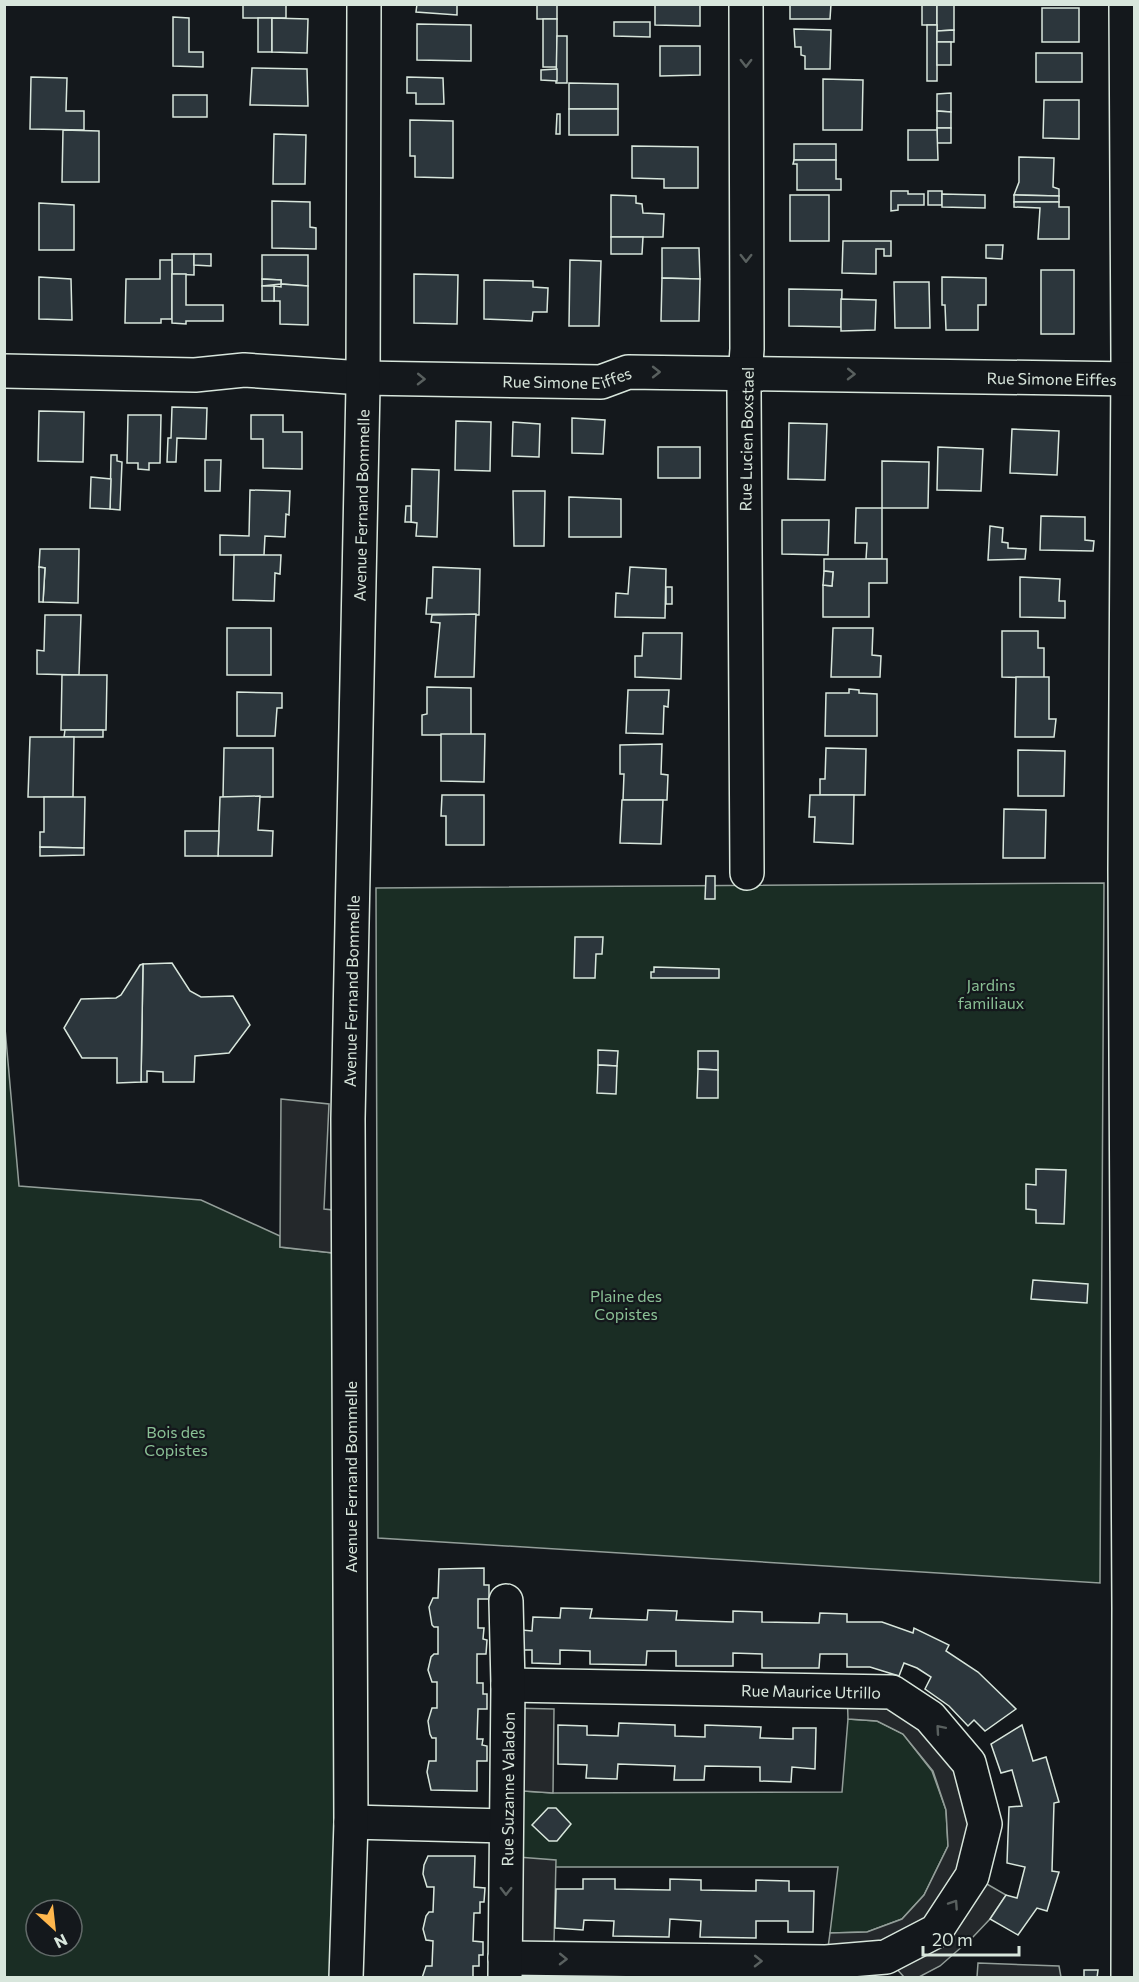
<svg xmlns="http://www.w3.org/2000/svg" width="1139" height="1982" viewBox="0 0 1139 1982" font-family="Commissioner,sans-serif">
<rect width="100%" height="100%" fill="#14181c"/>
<g fill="#1a2d24" stroke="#939e99" stroke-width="1.5" fill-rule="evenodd">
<polygon points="1104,883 1100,1583 378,1538 376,888"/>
<path d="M4 1017 19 1186 201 1200 280 1236V1247L342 1254 344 1977H5ZM36 1910H72V1946H36Z"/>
<polygon points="848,1719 877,1721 903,1734 932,1771 946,1810 948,1846 924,1895 902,1919 867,1932 830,1933 838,1867 506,1867 507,1790 553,1793 842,1792"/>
</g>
<g fill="#24282b" stroke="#939e99" stroke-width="1.5">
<polygon points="281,1099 329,1104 324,1209 343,1211 342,1254 280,1247"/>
<polygon points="847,1687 892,1692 969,1763 973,1876 1006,1895 990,1919 973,1937 940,1966 919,1977 904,1977 886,1957 826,1962 830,1933 867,1932 902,1919 924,1895 948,1846 946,1810 933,1771 903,1734 877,1721 848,1719"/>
<polygon points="508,1708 554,1709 553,1793 507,1790"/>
<polygon points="506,1856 556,1860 554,1943 505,1941"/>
<polygon points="978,1963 1059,1966 1061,1977 977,1977"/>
</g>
<g fill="#2c363c" stroke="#d8e6dc" stroke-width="1.5">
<rect x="243" y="4" width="43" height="14"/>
<polygon points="417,4 457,4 457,15 416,12"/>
<rect x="537" y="4" width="20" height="15"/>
<polygon points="655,4 700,4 700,26 655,25"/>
<polygon points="790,4 831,4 830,19 790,19"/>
<rect x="922" y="4" width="15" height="21"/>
<polygon points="937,4 954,4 954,30 937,31"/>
<rect x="1042" y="8" width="37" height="34"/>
<polygon points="173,17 189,18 189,52 203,52 203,67 173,66"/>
<rect x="258" y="18" width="14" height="34"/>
<polygon points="272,18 308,19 307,53 272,52"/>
<rect x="543" y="19" width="14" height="48"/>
<polygon points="614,22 650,22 650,37 614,36"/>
<polygon points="417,24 471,25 471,61 417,60"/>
<rect x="927" y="25" width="10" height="56"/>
<polygon points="794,29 831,30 830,69 805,69 805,56 801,55 801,47 795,47"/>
<polygon points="954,30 954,42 937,42 937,31"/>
<polygon points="557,36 567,36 567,83 556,83"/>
<rect x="937" y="42" width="14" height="23"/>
<polygon points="660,46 700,46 700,75 660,76"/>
<rect x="1036" y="53" width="46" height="29"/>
<polygon points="252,68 307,69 308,106 250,105"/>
<polygon points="557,69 557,81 541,80 541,70"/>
<polygon points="31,77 67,78 66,111 84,111 84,130 30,129"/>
<polygon points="407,77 443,78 444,104 416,104 416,93 407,93"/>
<polygon points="823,79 863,80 862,130 823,130"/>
<polygon points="569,83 618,84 618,109 569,109"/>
<polygon points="951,93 951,112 937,111 937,94"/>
<rect x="173" y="95" width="34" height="22"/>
<polygon points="1044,100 1079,100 1079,139 1043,138"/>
<rect x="569" y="109" width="49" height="26"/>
<polygon points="937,111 951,112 951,128 937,128"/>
<polygon points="557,114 560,114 560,134 556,134"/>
<polygon points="410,120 453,121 453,178 415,177 415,156 410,156"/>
<rect x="937" y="128" width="14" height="15"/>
<polygon points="63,130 99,131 99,182 62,182"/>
<polygon points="908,130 937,130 938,160 908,160"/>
<polygon points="274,134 306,135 305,184 273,184"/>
<rect x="794" y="144" width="42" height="16"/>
<polygon points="632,146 698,147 698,188 664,188 664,179 632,178"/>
<polygon points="1019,157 1054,158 1053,187 1059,189 1059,196 1014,195 1019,182"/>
<polygon points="794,160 836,160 836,179 841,179 841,190 797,190 797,164 793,164"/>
<polygon points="891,191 908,191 908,194 924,194 924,205 898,205 898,210 891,211"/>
<rect x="928" y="191" width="14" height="14"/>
<polygon points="942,194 985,195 985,208 942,207"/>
<polygon points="611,195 636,196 636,203 642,204 643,213 664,214 663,237 611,237"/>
<rect x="790" y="195" width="39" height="46"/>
<polygon points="1014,195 1059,196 1059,202 1014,202"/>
<polygon points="272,201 310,202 310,227 316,228 316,249 272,248"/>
<polygon points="1014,202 1059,202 1059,207 1069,207 1069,239 1038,239 1040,208 1014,207"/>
<polygon points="39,203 74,205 74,250 39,250"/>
<polygon points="611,237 643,237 642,254 611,254"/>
<polygon points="843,241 891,241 891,256 884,256 884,249 876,249 876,274 842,273"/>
<polygon points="986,245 1003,245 1002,259 986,258"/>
<polygon points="662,248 699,248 700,279 662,278"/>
<polygon points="172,254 194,254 194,275 172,274"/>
<polygon points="194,254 211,254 211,266 194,265"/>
<polygon points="262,255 308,255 308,286 281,284 281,280 262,279"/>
<polygon points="160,260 172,260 172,319 161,319 161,323 125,323 126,279 160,279"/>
<polygon points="570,260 601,261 599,326 569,326"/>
<rect x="1041" y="270" width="33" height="64"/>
<polygon points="172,274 186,274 186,305 223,305 223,321 186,321 186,324 172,323"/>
<polygon points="414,274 458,275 457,324 414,323"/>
<polygon points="39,277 71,279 72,320 39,319"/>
<polygon points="942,277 986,278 986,305 978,305 978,330 946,330 945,305 942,305"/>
<polygon points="662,278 700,279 699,321 661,321"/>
<polygon points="262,279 281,280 281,284 262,286"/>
<polygon points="484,280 533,281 533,287 548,288 547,312 533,312 532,321 484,319"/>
<polygon points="894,282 929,282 930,328 895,328"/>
<polygon points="281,284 308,286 308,325 280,324 280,301 274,301 274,286 281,287"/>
<rect x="262" y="286" width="12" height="15"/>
<polygon points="789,289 842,290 841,327 789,326"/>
<polygon points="841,299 876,300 875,330 841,331"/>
<polygon points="172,407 207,408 206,439 177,438 176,462 167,462 168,438 171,438"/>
<polygon points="39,411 84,412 83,462 38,461"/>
<polygon points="128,415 161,415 160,463 149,463 149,470 138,469 138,463 127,463"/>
<polygon points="251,415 283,415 283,432 302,432 302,469 263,468 263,439 251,439"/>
<polygon points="572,418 605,420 603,454 572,453"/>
<polygon points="456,421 491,422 490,471 455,470"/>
<polygon points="513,422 540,424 539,457 512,456"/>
<polygon points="789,423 827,424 825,480 788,479"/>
<polygon points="1012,429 1059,431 1057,475 1010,473"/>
<rect x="658" y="447" width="42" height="31"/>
<polygon points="938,447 983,449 981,491 937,490"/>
<polygon points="111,455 117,455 117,461 122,462 120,510 110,509"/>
<polygon points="205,460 221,460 220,491 205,491"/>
<polygon points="882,461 929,462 928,508 882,508"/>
<polygon points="412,469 439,470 437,537 416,536 417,523 411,522"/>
<polygon points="91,477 111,479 110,509 90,508"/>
<polygon points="250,490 290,491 289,515 286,514 285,537 265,536 264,555 220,555 220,535 249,536"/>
<polygon points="513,491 545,491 544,546 514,546"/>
<polygon points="569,497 621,499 621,537 569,537"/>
<polygon points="406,506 411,506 411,522 405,522"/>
<polygon points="856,508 882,508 882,559 866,559 867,543 855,543"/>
<polygon points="1041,516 1085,517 1085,540 1094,541 1093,551 1040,550"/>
<polygon points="782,520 829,520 828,555 782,554"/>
<polygon points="990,526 1003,528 1002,542 1008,543 1008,548 1026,549 1025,559 988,560"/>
<polygon points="40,549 79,549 78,603 43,602 45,568 39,567"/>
<polygon points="234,555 281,555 280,574 275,573 274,601 233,600"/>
<polygon points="824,559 887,559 887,583 869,583 869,617 823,617 823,585 832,586 833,572 824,571"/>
<polygon points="39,567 45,568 43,602 39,602"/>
<polygon points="433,567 480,569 479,615 426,614 427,598 432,598"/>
<polygon points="630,567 666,569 665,618 615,617 616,593 628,594"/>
<polygon points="824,571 833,572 832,586 823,585"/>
<polygon points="1020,577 1060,579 1059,601 1065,601 1065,618 1020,617"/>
<rect x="666" y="587" width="6" height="17"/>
<polygon points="476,614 474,677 435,677 440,623 431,622 432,615"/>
<polygon points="45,615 81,615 79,675 37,674 37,650 44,651"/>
<rect x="227" y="628" width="44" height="47"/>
<polygon points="833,628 873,628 872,655 881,656 880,677 831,677"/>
<polygon points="1002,631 1038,631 1038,648 1044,648 1044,678 1002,677"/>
<polygon points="643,633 682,633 681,679 635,677 635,656 642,656"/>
<polygon points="62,675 107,675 106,730 61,730"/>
<polygon points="1016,677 1049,677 1049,719 1056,719 1054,737 1015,737"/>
<polygon points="427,687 471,688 471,735 422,735 422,715 427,714"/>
<polygon points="849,689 859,690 859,693 877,694 877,736 825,736 826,693 849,693"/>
<polygon points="628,690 669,690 668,707 664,706 663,734 626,733"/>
<polygon points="237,692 282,693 282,708 277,708 275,736 237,736"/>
<polygon points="65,730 103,730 103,737 64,737"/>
<polygon points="441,734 485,734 484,782 441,781"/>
<polygon points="30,737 74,737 73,797 28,797"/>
<polygon points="662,744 661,774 668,775 667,800 623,800 624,774 620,774 620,745"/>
<polygon points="224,748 273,748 273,797 223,797"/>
<polygon points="826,748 866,749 865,795 820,795 820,779 825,779"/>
<polygon points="1018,750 1065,751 1064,796 1018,796"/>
<polygon points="442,795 484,795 484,845 446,845 446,816 441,816"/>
<polygon points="810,795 854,795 853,844 814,842 815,817 809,817"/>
<polygon points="260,796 258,830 273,831 272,856 218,856 220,797"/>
<polygon points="44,797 85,797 84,848 40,847 40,832 44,832"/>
<polygon points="622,800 663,800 661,844 620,843"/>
<polygon points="1004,809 1046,810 1045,858 1003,858"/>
<polygon points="185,831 219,831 218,856 185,856"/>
<polygon points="40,847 84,848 84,855 40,856"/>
<polygon points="706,876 715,876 715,899 705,899"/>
<polygon points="575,937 603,937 602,954 596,954 595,978 574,978"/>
<polygon points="172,963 190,991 201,997 233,996 250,1025 229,1053 195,1056 194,1082 163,1082 163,1072 147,1071 147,1082 141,1082 143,964"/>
<polygon points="143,964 141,1082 117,1083 117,1058 82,1058 64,1028 81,999 116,998 121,995 140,965"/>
<polygon points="654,967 719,969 719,978 651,978 651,972 654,972"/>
<polygon points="598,1050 618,1051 617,1066 598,1065"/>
<polygon points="698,1051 718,1051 718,1070 698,1069"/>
<polygon points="598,1065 617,1066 616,1094 597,1093"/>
<polygon points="698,1069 718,1070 718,1098 697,1098"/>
<polygon points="1036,1169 1066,1170 1064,1224 1036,1223 1036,1210 1026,1209 1026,1184 1036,1185"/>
<polygon points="1033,1280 1088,1284 1087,1303 1031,1299"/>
<polygon points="484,1568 484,1585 489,1585 489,1599 478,1599 478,1628 484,1628 483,1639 487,1640 486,1654 477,1654 477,1683 483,1683 483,1694 487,1694 487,1709 478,1709 477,1739 483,1739 482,1745 487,1746 487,1761 477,1761 477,1791 431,1790 427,1772 429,1761 436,1761 436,1738 432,1738 430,1734 428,1721 432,1708 437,1708 437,1682 432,1682 428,1670 431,1657 434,1654 438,1654 438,1627 434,1627 432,1625 429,1607 433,1598 438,1598 439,1569"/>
<polygon points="561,1608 592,1609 590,1618 647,1620 648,1610 677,1611 676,1620 733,1622 733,1611 762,1612 762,1622 819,1623 820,1613 847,1614 847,1622 882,1622 913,1633 914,1628 949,1645 946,1651 978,1672 1016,1709 985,1731 974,1720 968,1726 949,1706 925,1689 931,1677 917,1668 904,1663 899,1676 870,1667 847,1667 847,1654 820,1654 819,1668 762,1668 762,1654 733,1653 733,1666 676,1666 676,1651 647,1651 646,1665 590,1664 590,1651 560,1650 560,1664 532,1663 532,1650 522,1650 522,1630 532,1631 533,1617 560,1618"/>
<polygon points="619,1723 675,1725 675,1736 705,1737 705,1725 761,1727 760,1738 793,1739 793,1728 816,1728 815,1769 792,1767 791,1782 760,1781 760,1767 705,1766 704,1780 674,1780 675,1766 618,1764 617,1779 586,1778 587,1765 558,1764 558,1725 587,1726 587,1735 618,1736"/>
<polygon points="1022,1725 1033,1761 1046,1757 1059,1802 1054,1803 1052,1871 1059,1872 1047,1911 1037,1908 1018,1935 990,1919 1006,1895 1017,1898 1025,1867 1007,1863 1009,1807 1022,1806 1012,1770 1001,1773 991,1744"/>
<polygon points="548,1808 556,1808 571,1824 557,1841 549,1841 532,1825"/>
<polygon points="428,1856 475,1856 474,1887 485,1888 484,1902 480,1902 480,1913 474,1913 473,1941 483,1942 483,1955 479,1955 479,1966 473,1966 473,1978 422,1978 426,1966 432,1966 433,1941 426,1940 423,1929 426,1916 429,1912 433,1912 434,1887 427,1887 423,1874 424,1865"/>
<polygon points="583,1879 615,1879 615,1889 670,1890 670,1879 701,1880 701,1890 756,1891 756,1880 789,1881 789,1891 814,1891 813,1932 788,1932 788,1921 756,1921 756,1938 700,1937 701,1921 670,1919 669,1937 613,1936 614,1921 584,1920 583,1930 555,1928 556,1889 583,1889"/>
<polygon points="1084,1970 1098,1970 1097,1978 1084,1978"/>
</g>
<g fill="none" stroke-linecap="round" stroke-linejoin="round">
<g stroke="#d8e6dc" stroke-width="36">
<g id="minor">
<polyline points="746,4 747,349 744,391 747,873"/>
<polyline points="1126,4 1128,360 1125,870 1129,1608 1128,1978"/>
<path id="s1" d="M4 371 195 375 244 370 363 378 601 382 628 372 1134 379"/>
<polyline points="351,1822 506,1826"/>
<polyline points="505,1958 826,1962 886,1957 936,1931 972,1876 985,1824 969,1763 930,1717 892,1692 508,1685"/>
<path id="s2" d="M346 1978 351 1822 348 1119 363 386 364 4"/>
<path id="s3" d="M505 1978 508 1685 506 1601"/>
</g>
</g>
<use href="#minor" stroke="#14181c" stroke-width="33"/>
</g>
<defs><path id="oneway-chevron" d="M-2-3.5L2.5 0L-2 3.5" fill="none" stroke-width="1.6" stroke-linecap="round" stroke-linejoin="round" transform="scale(1.5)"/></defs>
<g stroke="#59605f">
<use href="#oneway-chevron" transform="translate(746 63) rotate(90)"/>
<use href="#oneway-chevron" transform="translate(746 258) rotate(90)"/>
<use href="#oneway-chevron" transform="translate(656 372)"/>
<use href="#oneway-chevron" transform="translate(851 374) rotate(1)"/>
<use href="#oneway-chevron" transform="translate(421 379) rotate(1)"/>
<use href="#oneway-chevron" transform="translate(940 1729) rotate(-131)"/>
<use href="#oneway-chevron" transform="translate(506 1891) rotate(91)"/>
<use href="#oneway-chevron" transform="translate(954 1904) rotate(-56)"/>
<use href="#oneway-chevron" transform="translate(563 1959) rotate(1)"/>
<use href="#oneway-chevron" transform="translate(758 1961) rotate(1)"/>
</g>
<g text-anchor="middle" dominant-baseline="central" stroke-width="4.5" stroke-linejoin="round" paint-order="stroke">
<g font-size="16" fill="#d8e6dc" stroke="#14181c">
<text stroke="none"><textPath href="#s1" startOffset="564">Rue Simone Eiffes</textPath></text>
<text stroke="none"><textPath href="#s1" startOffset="1050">Rue Simone Eiffes</textPath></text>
<text transform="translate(746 439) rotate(-89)">Rue Lucien Boxstael</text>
<text stroke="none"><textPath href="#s2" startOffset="1473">Avenue Fernand Bommelle</textPath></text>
<text stroke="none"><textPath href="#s2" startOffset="987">Avenue Fernand Bommelle</textPath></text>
<text transform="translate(350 1477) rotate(-90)">Avenue Fernand Bommelle</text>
<text transform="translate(811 1691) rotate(1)">Rue Maurice Utrillo</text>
<text stroke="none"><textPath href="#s3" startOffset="189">Rue Suzanne Valadon</textPath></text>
</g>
<g font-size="16" fill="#8ac095" stroke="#14181c">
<text x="991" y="984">Jardins<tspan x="991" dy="18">familiaux</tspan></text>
<text x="626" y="1295">Plaine des<tspan x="626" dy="18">Copistes</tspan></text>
<text x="176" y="1431">Bois des<tspan x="176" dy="18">Copistes</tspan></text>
</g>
</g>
<rect width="1139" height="1982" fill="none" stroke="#d8e6dc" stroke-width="12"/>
<g transform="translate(54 1928) rotate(153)"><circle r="28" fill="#14181c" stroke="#626a69" stroke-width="1.5"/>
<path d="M0-4.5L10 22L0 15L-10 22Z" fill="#ffb74d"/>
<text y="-9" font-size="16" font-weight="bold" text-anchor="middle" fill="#d8e6dc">N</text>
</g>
<path d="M923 1946v9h96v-9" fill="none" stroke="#d8e6dc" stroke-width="3"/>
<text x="932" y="1946" font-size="18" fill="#d8e6dc" stroke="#14181c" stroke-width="4.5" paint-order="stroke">20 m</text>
</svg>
